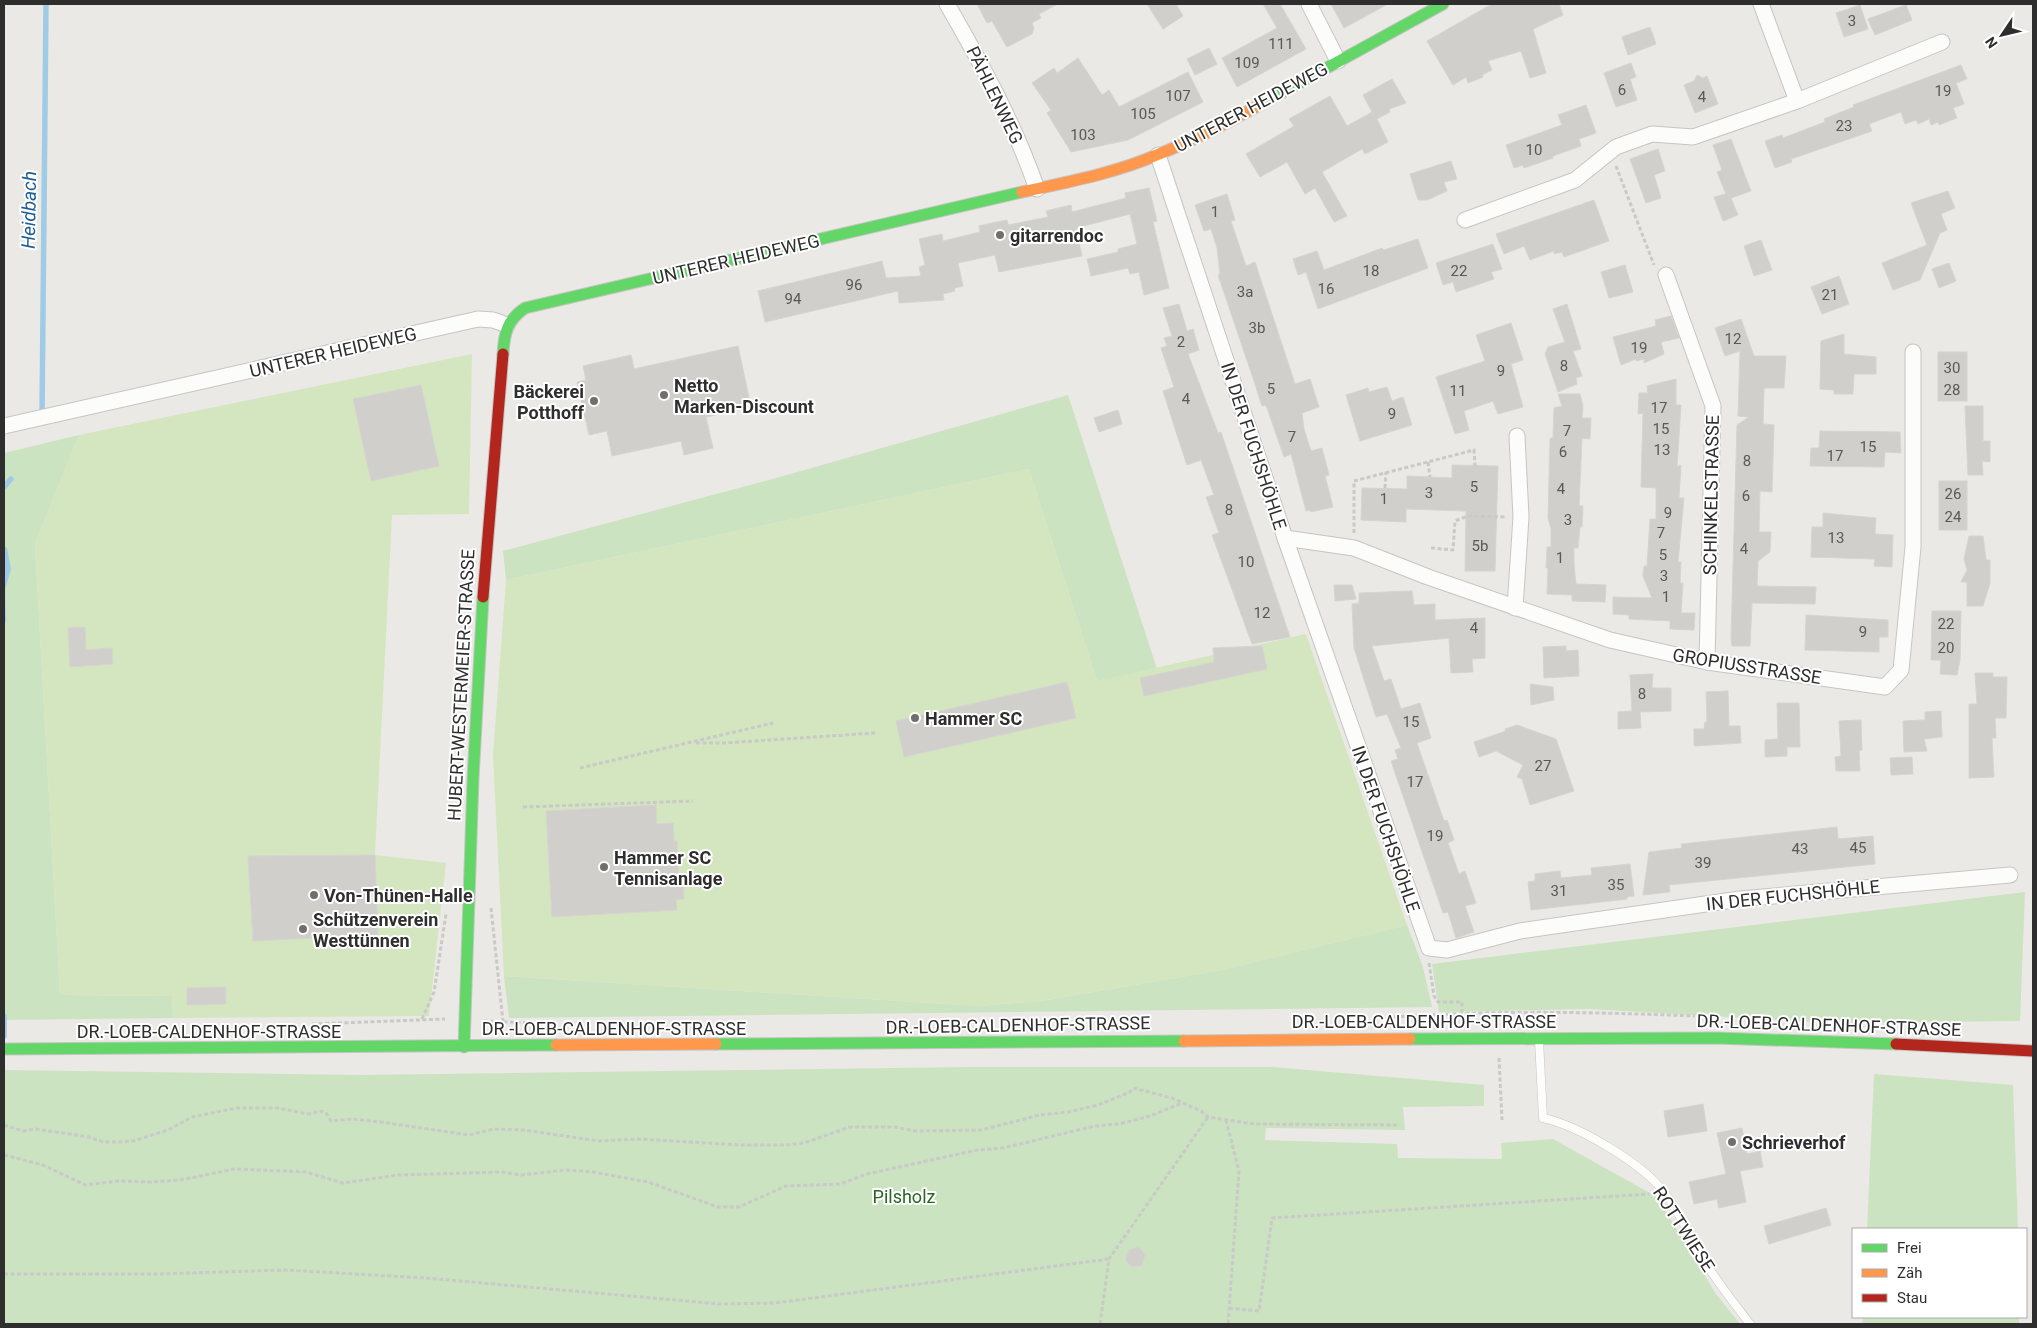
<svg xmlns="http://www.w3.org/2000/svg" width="2037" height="1328" viewBox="0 0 2037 1328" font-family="Roboto,sans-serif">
<rect width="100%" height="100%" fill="#ebe9e5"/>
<g fill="#cbe3c1">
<polygon points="1068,395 1157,669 1097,681 1029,469 506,580 503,551 787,475"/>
<polygon points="79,435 35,544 60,995 172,996 173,1018 4,1020 4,453"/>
<polygon points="2025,892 2020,1021 1833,1023 1589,1009 1439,1012 1432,964"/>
<polygon points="1407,925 1423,967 1432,1007 509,1018 504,976 978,1006 1041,1001 1222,970"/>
<polygon points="968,1067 1272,1067 1484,1085 1484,1106 1403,1107 1405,1130 1266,1128 1265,1140 1397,1144 1398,1158 1502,1159 1501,1143 1553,1139 1657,1197 1716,1294 1740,1324 4,1324 4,1070 360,1075"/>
<polygon points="1874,1074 2013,1085 2018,1229 1867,1229"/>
<polygon points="1863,1317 2019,1317 2019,1324 1862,1324"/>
</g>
<g fill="#d3e6c0">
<polygon points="472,354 469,514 392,515 375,855 446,863 429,1016 173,1018 172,996 60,995 35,544 79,435"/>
<polygon points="1029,469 1097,681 1306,634 1407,925 1222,970 1041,1001 978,1006 504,976 493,755 506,580"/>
</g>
<polygon fill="#a0cbe5" points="4,546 7,548 11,569 5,590 6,621 4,627"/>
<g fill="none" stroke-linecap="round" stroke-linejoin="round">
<g stroke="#a0cbe5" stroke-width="5.5">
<polyline points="42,417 46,4"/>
<polyline points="4,487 11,479"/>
<polyline points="4,1016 4,1036"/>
</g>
</g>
<g fill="#d0cfcb" stroke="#d6d4d1">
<polygon points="977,4 1058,4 1039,14 1041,18 1032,23 1034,28 1032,34 1007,47 992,21 987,23"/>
<polygon points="1147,4 1176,4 1183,16 1163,29"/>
<polygon points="1263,4 1280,4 1306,49 1237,87 1222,58 1277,28"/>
<polygon points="1331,4 1388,4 1344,28"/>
<polygon points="1492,4 1559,4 1563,15 1533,29 1546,73 1530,78 1521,51 1488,61 1492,70 1482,75 1483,77 1468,83 1466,77 1453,85 1427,41"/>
<polygon points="1860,5 1868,29 1844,37 1836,13"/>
<polygon points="1906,5 1912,20 1875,35 1868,19"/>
<polygon points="1650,27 1656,44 1628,55 1622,37"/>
<polygon points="1209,48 1217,64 1195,75 1187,59"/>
<polygon points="1078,58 1102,95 1109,90 1119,107 1188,72 1203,102 1128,140 1071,152 1047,113 1051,110 1032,83 1054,68 1057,73"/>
<polygon points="1631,63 1636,77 1630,79 1637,100 1616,107 1604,73"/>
<polygon points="1961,65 1967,79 1956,83 1964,104 1953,108 1957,118 1939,125 1938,122 1931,125 1929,119 1918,124 1916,120 1905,124 1901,112 1869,124 1872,131 1791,159 1792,162 1775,168 1765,141 1782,135 1783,138 1825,122 1824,119 1854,107 1853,105"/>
<polygon points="1697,75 1703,78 1707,76 1718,104 1695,113 1684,85 1694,81"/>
<polygon points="1392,79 1406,103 1389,109 1390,112 1377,119 1388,142 1365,154 1362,149 1322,172 1347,216 1334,222 1315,188 1305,194 1287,162 1260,177 1246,154 1294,126 1289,119 1330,96 1347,126 1372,112 1363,95"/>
<polygon points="1586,105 1596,133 1579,139 1581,146 1553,156 1553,158 1524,168 1523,165 1514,168 1506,145 1562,125 1558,115"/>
<polygon points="1731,139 1751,191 1731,198 1738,215 1723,221 1714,197 1726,194 1717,172 1722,170 1713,145"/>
<polygon points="1658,149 1665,171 1654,175 1661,198 1646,203 1630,159"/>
<polygon points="1451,161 1457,179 1444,182 1447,191 1427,200 1418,200 1410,174"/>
<polygon points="1149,188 1157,221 1153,222 1169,288 1144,295 1139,272 1130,274 1128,268 1091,276 1087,259 1118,252 1118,249 1137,244 1130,214 1076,228 1082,256 999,272 995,255 958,263 963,286 954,288 955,291 943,294 944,300 899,303 898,291 765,322 758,291 882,261 886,278 921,276 919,267 925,265 919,239 942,234 943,241 980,232 979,226 987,224 1007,220 1008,225 1048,217 1046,211 1071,205 1072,212 1126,198 1125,193"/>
<polygon points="1948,191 1955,208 1941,214 1947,230 1940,233 1920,280 1893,290 1882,263 1927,245 1911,203"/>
<polygon points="1227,194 1235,220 1231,221 1246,266 1255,262 1295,384 1310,379 1319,407 1302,413 1304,429 1311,451 1322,448 1329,475 1325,476 1333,507 1311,512 1310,510 1306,511 1291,454 1284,457 1266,405 1262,406 1253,378 1218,275 1220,274 1217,248 1211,229 1204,231 1195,205"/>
<polygon points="1594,200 1609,241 1564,257 1562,252 1554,254 1554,251 1530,260 1524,246 1504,254 1496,234"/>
<polygon points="1418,239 1428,268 1318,309 1306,272 1298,275 1293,259 1317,251 1324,270 1382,248 1384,250"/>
<polygon points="1761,240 1772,270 1754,276 1744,246"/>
<polygon points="1493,244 1502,269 1491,272 1494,279 1456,292 1453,282 1443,285 1436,263"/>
<polygon points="1949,263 1956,281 1939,288 1932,269"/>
<polygon points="1625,265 1633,292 1609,298 1601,272"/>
<polygon points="1839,276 1849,304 1822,314 1811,287"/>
<polygon points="1179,304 1187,331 1193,329 1199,350 1188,354 1218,433 1221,432 1290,637 1252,644 1212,535 1219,533 1206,497 1214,495 1201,460 1187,465 1178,438 1163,391 1174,387 1161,348 1167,346 1164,338 1172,336 1163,308"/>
<polygon points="1567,304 1581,349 1573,351 1582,376 1576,378 1577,384 1558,392 1545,354 1548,347 1565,342 1553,309"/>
<polygon points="1671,316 1679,338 1661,342 1664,354 1644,363 1644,359 1636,361 1636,359 1621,365 1613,337 1656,326 1655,320"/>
<polygon points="1741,319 1754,356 1786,356 1784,388 1764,388 1763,424 1774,425 1772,492 1760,491 1759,532 1771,532 1770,552 1758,561 1757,586 1816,587 1815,604 1752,603 1750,646 1732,646 1731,639 1737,425 1749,417 1738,416 1740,351 1725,356 1715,328"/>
<polygon points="1511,323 1523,360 1511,364 1523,407 1498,414 1493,401 1464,411 1469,430 1455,434 1436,377 1485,361 1476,335"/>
<polygon points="1844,334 1844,354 1876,357 1876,374 1854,374 1853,394 1834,394 1834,390 1820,389 1821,341"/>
<polygon points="738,346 751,407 706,417 713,448 684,455 681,441 612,456 607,431 589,435 577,382 586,380 583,366 631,355 634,369"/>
<rect x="1938" y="352" width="29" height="49"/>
<polygon points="1676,379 1676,405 1681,405 1677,467 1681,465 1679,498 1684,498 1678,562 1681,562 1680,583 1683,583 1681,613 1695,613 1694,630 1670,629 1670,621 1629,619 1629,615 1613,614 1613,597 1652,598 1643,576 1644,566 1647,566 1650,519 1656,519 1656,488 1641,487 1643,413 1638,414 1639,393 1648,393 1647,386"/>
<polygon points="421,385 439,466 371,481 353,399"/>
<polygon points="1387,387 1392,401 1403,397 1412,425 1360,441 1346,395 1368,388 1369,392"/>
<polygon points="1558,394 1580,394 1583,406 1582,418 1591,418 1590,439 1582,438 1579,506 1583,506 1582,527 1580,527 1578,548 1574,548 1574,565 1576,584 1606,585 1605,602 1572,601 1572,595 1547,594 1548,568 1546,568 1547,547 1551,547 1551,529 1548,518 1550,438 1553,438 1554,408 1562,406"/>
<polygon points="1965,406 1983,406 1983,441 1990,441 1990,462 1982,461 1983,475 1968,475"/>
<polygon points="1118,410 1122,424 1099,432 1094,418"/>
<polygon points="1820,431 1900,432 1901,453 1885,452 1884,467 1810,466 1811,448 1819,448"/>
<polygon points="1452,465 1498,466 1495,571 1465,571 1466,511 1406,509 1406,522 1361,520 1362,488 1407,489 1407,476 1452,478"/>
<rect x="1939" y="481" width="28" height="49"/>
<polygon points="1823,513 1876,518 1875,534 1893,535 1892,567 1874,566 1875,559 1811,557 1812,527 1823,527"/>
<polygon points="1969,536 1983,536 1986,560 1990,560 1990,583 1983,606 1967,606 1967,582 1961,582 1967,570 1964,559"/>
<polygon points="1334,585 1352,585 1356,599 1335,601"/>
<polygon points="1412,591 1414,605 1435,604 1435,620 1485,618 1485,658 1472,659 1473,672 1451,673 1449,638 1372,646 1384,681 1391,679 1401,709 1420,703 1431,738 1417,743 1444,821 1447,820 1454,840 1448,843 1459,874 1465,871 1476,903 1465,906 1474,932 1456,938 1448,912 1443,913 1391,761 1398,759 1395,750 1401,748 1387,714 1376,717 1354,648 1352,604 1359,603 1359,593"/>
<polygon points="1932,611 1961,611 1960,660 1957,675 1940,674 1941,660 1931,660"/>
<polygon points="1806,615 1888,620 1888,637 1879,637 1879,652 1805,650"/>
<polygon points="85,627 86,650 112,648 113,664 70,667 68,628"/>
<polygon points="1262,646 1267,669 1144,696 1140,678 1214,662 1213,648"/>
<polygon points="1566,646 1566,651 1578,650 1579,676 1544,678 1543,647"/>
<polygon points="1975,673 1993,673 1993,677 2007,677 2006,718 1995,718 1996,738 1992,738 1994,777 1969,778 1969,704 1977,704"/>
<polygon points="1653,674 1652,688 1671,688 1671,711 1640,712 1641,728 1618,729 1618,712 1632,711 1630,675"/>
<polygon points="1067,682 1076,718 904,757 896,721"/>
<polygon points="1530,684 1553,687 1554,700 1531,705"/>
<polygon points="1728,691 1729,726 1740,726 1741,743 1694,746 1694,729 1704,729 1705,722 1707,722 1706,692"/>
<polygon points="1777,703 1799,703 1800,747 1787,747 1787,756 1765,757 1765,740 1778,739"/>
<polygon points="1941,711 1942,737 1924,739 1927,751 1904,752 1903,721 1925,720 1925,712"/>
<polygon points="1861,720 1862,750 1859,751 1860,771 1836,771 1835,757 1841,756 1839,721"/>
<polygon points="1517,725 1556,739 1574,791 1530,805 1522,779 1517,777 1523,765 1496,751 1479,757 1474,742 1506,731 1505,729"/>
<polygon points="1912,757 1913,774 1891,775 1890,758"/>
<polygon points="656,805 657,824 673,823 674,841 677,841 679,881 683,880 684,899 676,900 677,910 552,917 546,811"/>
<polygon points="1837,827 1838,839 1873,836 1875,864 1669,885 1670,892 1643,895 1649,852 1682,848 1681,844"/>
<polygon points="375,855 378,935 253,941 248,856"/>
<polygon points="1630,864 1634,896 1627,897 1627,899 1531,910 1528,882 1535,881 1535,874 1560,871 1561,878 1592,875 1591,868"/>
<polygon points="226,987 226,1004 187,1005 187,988"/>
<polygon points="1703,1104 1707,1131 1668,1137 1664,1111"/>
<polygon points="1742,1128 1747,1154 1760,1151 1763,1167 1740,1171 1746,1202 1719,1208 1717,1199 1694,1204 1689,1182 1726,1174 1717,1133"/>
<polygon points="1826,1208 1831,1225 1769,1244 1764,1226"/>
<polygon points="1139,1247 1145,1255 1142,1265 1132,1267 1125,1260 1129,1250"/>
</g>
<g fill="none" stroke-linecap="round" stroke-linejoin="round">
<g stroke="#c6c5c4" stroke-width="9">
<path id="lane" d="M1539 1040 1543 1118C1579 1126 1642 1163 1665 1193 1680 1213 1690 1238 1703 1259 1717 1282 1734 1303 1750 1324"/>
</g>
<g stroke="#c6c5c4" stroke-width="17">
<g id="street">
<path d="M947 4C981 63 1015 125 1037 189"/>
<polyline points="1309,4 1338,61"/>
<polyline points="1761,4 1797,101 1942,42"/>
<polyline points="1158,155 1285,538 1429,948 1447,950 1520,931 1740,899 2010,875"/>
<polyline points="1465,220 1575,180 1616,147 1652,134 1693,137 1797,101"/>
<polyline points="1666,275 1713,406 1707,662"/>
<polyline points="4,426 478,319 493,320 507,325"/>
<polyline points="1285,538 1354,548 1428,577 1610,640 1707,662 1885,687 1901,670 1913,547 1913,352"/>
<polyline points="1515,608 1521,517 1517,436"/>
</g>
</g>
<g stroke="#c6c5c4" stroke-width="13">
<g id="fast">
<polyline points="1263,103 1443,4"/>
<path d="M503 354C504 334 507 320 525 308L1022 192"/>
<polyline points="1410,1039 1716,1038 1896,1044"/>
<polyline points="716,1044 1184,1041"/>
<polyline points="464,1047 473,779 483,597"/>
<polyline points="4,1049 556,1045"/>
</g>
</g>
<g stroke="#c6c5c4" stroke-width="13">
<g id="slow">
<path d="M1022 192C1068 182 1116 173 1159 154 1195 140 1229 122 1263 103"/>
<polyline points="1184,1041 1410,1039"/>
<polyline points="556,1045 716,1044"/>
</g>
</g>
<g stroke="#c6c5c4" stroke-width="13">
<g id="jam">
<polyline points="483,597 503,354"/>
<polyline points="1896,1044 2033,1051"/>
</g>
</g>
<g stroke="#c9c9c8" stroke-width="3" stroke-dasharray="4 2.5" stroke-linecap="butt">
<polyline points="1616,166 1654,265"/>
<polyline points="1428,462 1430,477"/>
<polyline points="1385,488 1386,472"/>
<polyline points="1354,533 1354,481 1474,450 1475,466"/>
<polyline points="1431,548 1453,550 1455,521 1468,516 1506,517"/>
<polyline points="696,743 724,743 875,733"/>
<polyline points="580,768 773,723"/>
<polyline points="523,807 693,801"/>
<polyline points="491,908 503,1022"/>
<polyline points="1429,963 1434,996 1438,1002 1462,1002 1462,1012"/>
<path d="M1394 1017C1494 1010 1594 1012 1695 1016"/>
<polyline points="422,1019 434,992 446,914"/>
<polyline points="484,1021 533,1023"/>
<polyline points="312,1024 445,1019"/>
<polyline points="1499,1058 1502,1120"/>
<polyline points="1226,1120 1239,1171 1228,1324"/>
<polyline points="4,1125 23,1131 36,1129 89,1137 103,1142 118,1142 133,1141 168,1130 192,1117 236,1108 277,1108 309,1114 322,1111 327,1114 331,1121 352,1119 381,1122 469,1135 494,1129 524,1130 598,1141 638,1139 742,1145 786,1145 804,1143 850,1127 895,1127 916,1131 981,1130 1040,1115 1068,1112 1098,1105 1130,1092 1133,1088 1172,1098 1201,1111 1208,1117 1254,1124 1398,1125"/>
<polyline points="4,1155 43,1165 85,1185 118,1181 150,1182 180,1180 235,1169 306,1172 343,1183 398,1175 502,1172 521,1175 566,1170 593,1172 648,1182 718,1207 739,1207 786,1186 840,1184 867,1174 977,1150 1003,1148 1095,1126 1119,1124 1150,1116 1182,1103"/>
<polyline points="4,1274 157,1274 285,1270 426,1278 720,1304 775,1303 1109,1259"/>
<polyline points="1229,1308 1259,1311 1272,1218 1649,1194"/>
<polyline points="1100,1324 1109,1259 1208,1117"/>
</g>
<use href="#lane" stroke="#fcfcfb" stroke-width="8"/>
<use href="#street" stroke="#fcfcfb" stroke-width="15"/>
<use href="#fast" stroke="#63d668" stroke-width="11"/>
<use href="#slow" stroke="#ff974d" stroke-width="11"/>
<use href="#jam" stroke="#b3261e" stroke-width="11"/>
</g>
<g fill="#706f6e" stroke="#fff" stroke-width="2">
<circle cx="1000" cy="235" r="5"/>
<circle cx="664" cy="395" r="5"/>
<circle cx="594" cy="401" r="5"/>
<circle cx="915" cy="718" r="5"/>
<circle cx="604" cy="867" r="5"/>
<circle cx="314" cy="895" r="5"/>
<circle cx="303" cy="929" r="5"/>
<circle cx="1732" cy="1142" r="5"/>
</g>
<g text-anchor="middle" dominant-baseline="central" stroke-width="4" stroke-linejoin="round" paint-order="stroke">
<g font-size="15" fill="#585857">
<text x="1852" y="21">3</text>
<text x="1281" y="44">111</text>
<text x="1247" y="63">109</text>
<text x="1622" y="90">6</text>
<text x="1943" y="91">19</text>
<text x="1178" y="96">107</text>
<text x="1702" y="97">4</text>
<text x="1143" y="114">105</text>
<text x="1844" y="126">23</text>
<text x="1083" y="135">103</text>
<text x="1534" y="150">10</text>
<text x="1215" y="212">1</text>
<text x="1371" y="271">18</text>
<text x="1459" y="271">22</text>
<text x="854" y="285">96</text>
<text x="1326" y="289">16</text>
<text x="1245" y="292">3a</text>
<text x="1830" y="295">21</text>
<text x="793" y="299">94</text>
<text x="1257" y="328">3b</text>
<text x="1733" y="339">12</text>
<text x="1181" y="342">2</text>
<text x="1639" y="348">19</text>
<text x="1564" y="366">8</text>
<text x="1952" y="368">30</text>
<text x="1501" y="371">9</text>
<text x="1271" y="389">5</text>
<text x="1952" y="390">28</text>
<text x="1458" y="391">11</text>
<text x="1186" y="399">4</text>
<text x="1659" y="408">17</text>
<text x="1392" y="414">9</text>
<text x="1661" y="429">15</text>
<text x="1567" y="431">7</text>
<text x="1292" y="437">7</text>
<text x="1868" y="447">15</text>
<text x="1662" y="450">13</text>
<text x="1563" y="452">6</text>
<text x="1835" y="456">17</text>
<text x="1747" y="461">8</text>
<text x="1474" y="487">5</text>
<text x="1561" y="489">4</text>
<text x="1429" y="493">3</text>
<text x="1953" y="494">26</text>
<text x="1746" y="496">6</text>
<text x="1384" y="499">1</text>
<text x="1229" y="510">8</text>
<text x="1668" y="513">9</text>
<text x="1953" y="517">24</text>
<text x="1568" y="520">3</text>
<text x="1661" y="533">7</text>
<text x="1836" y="538">13</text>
<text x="1480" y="546">5b</text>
<text x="1744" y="549">4</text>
<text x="1663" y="555">5</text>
<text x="1560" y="558">1</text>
<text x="1246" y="562">10</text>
<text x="1664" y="576">3</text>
<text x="1666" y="597">1</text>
<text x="1262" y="613">12</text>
<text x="1946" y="624">22</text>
<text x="1474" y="628">4</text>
<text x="1863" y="632">9</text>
<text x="1946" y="648">20</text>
<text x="1642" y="694">8</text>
<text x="1411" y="722">15</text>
<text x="1543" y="766">27</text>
<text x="1415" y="782">17</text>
<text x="1435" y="836">19</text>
<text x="1858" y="848">45</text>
<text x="1800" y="849">43</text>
<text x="1703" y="863">39</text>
<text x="1616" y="885">35</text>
<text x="1559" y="891">31</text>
</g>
<g font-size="18" fill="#2e2e2e" stroke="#fff">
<text transform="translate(995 95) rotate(64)">PÄHLENWEG</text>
<text transform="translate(1251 107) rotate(-28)">UNTERER HEIDEWEG</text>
<text transform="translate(736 259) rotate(-13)">UNTERER HEIDEWEG</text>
<text transform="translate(333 352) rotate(-13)">UNTERER HEIDEWEG</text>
<text transform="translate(1254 446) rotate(72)">IN DER FUCHSHÖHLE</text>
<text transform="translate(1711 495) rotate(-89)">SCHINKELSTRASSE</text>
<text transform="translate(1747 666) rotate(9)">GROPIUSSTRASSE</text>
<text transform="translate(461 685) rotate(-87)">HUBERT-WESTERMEIER-STRASSE</text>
<text transform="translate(1386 829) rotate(71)">IN DER FUCHSHÖHLE</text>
<text transform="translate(1793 895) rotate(-6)">IN DER FUCHSHÖHLE</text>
<text x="1424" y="1021">DR.-LOEB-CALDENHOF-STRASSE</text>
<text transform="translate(1018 1025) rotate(-1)">DR.-LOEB-CALDENHOF-STRASSE</text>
<text transform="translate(1829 1025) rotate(2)">DR.-LOEB-CALDENHOF-STRASSE</text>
<text x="614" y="1028">DR.-LOEB-CALDENHOF-STRASSE</text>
<text x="209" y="1031">DR.-LOEB-CALDENHOF-STRASSE</text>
<text transform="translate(1684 1229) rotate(57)">ROTTWIESE</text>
</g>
<g font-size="18" font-weight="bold" fill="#2e2e2e" stroke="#fff" text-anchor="start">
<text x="1010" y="235">gitarrendoc</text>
<text x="674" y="385">Netto<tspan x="674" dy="21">Marken-Discount</tspan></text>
<text x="584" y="391" text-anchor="end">Bäckerei<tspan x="584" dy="21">Potthoff</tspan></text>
<text x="925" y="718">Hammer SC</text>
<text x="614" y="857">Hammer SC<tspan x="614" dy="21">Tennisanlage</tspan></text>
<text x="324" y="895">Von-Thünen-Halle</text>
<text x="313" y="919">Schützenverein<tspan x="313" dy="21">Westtünnen</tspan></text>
<text x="1742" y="1142">Schrieverhof</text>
</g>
<g font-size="18" fill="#296623" stroke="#fff">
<text x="904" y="1196">Pilsholz</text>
</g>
<g font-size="19" font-style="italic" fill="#1b5d95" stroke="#fff">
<text transform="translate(29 210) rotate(-89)">Heidbach</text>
</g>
</g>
<rect width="2037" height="1328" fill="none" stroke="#2e2e2e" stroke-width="10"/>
<rect x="1852" y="1228" width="175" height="90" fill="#ffffff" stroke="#ababab"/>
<rect x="1862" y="1244" width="25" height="8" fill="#63d668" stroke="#ababab"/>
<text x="1897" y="1253" font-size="15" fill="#2e2e2e">Frei</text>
<rect x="1862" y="1269" width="25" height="8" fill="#ff974d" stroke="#ababab"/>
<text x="1897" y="1278" font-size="15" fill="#2e2e2e">Zäh</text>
<rect x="1862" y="1294" width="25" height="8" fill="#b3261e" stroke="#ababab"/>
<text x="1897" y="1303" font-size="15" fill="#2e2e2e">Stau</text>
<g transform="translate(2002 35) rotate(235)" stroke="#ffffff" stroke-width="4" paint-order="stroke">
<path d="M0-4L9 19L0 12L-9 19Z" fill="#2e2e2e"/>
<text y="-8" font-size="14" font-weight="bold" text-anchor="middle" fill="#2e2e2e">N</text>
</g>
</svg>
